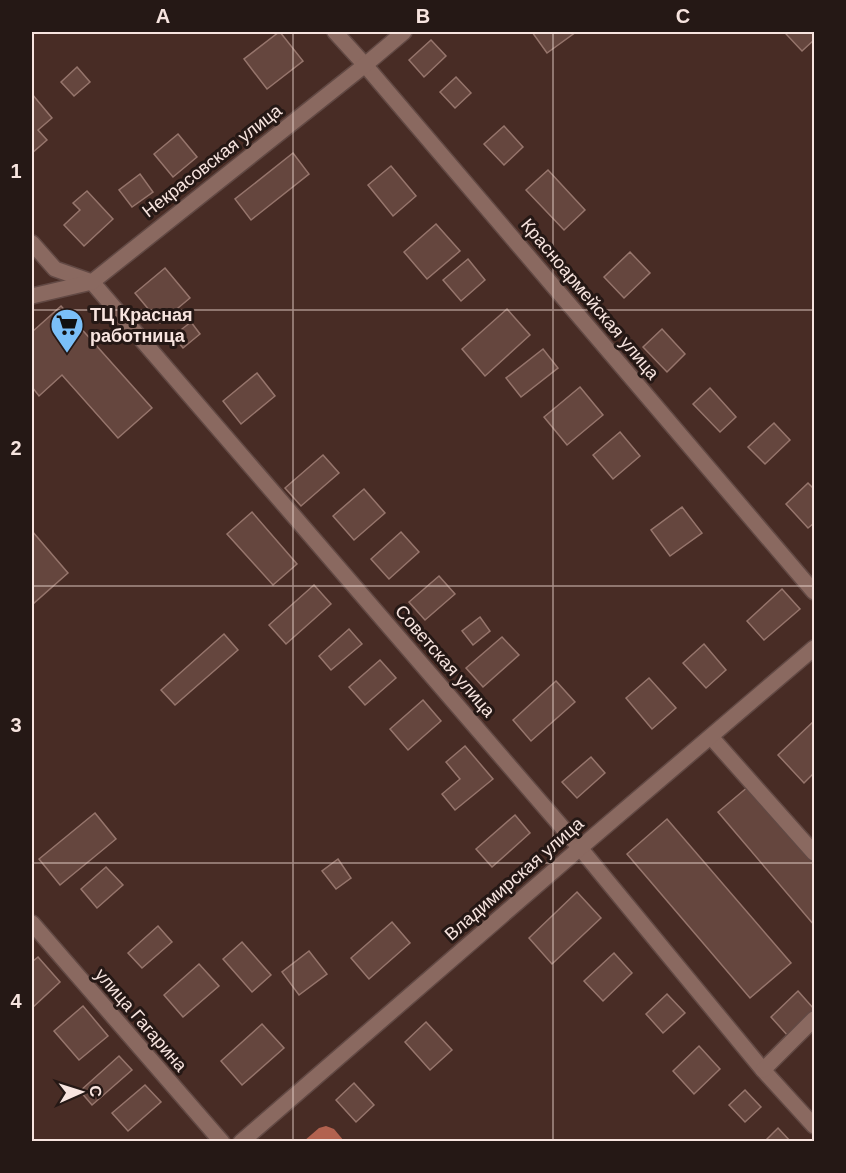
<svg xmlns="http://www.w3.org/2000/svg" width="846" height="1173" viewBox="0 0 846 1173" font-family="Arial,sans-serif">
<rect width="100%" height="100%" fill="#482c25"/>
<polygon fill="#b2624f" points="326,1126 334,1129 344,1141 304,1141 319,1128"/>
<g fill="#65463e" stroke="#96756c" stroke-width="1.5">
<polygon points="279,32 280,32 303,61 267,89 244,59"/>
<polygon points="532,32 576,32 547,53"/>
<polygon points="789,32 814,32 814,40 802,51 786,34"/>
<polygon points="431,40 446,56 424,77 409,60"/>
<polygon points="77,67 90,82 74,96 61,82"/>
<polygon points="456,77 471,93 455,108 440,92"/>
<polygon points="32,94 52,118 38,130 47,140 32,153"/>
<polygon points="504,126 523,147 504,165 484,144"/>
<polygon points="178,134 197,157 173,177 154,154"/>
<polygon points="293,153 309,174 251,220 235,199"/>
<polygon points="391,166 416,196 393,216 368,185"/>
<polygon points="548,170 585,210 564,230 526,190"/>
<polygon points="140,174 153,192 132,207 119,190"/>
<polygon points="87,191 113,219 84,246 64,225 80,210 73,203"/>
<polygon points="436,224 460,251 427,279 404,252"/>
<polygon points="630,252 650,273 624,298 604,277"/>
<polygon points="468,259 485,280 461,301 443,280"/>
<polygon points="165,268 190,298 160,323 135,293"/>
<polygon points="61,306 152,408 118,438 62,375 39,396 32,387 32,332"/>
<polygon points="507,309 530,335 485,376 462,349"/>
<polygon points="191,322 200,334 183,348 173,336"/>
<polygon points="662,329 685,354 667,372 643,347"/>
<polygon points="543,349 558,368 521,397 506,378"/>
<polygon points="257,373 275,396 241,424 223,401"/>
<polygon points="580,387 603,415 567,445 544,417"/>
<polygon points="710,388 736,417 720,432 693,404"/>
<polygon points="774,423 790,440 765,464 748,447"/>
<polygon points="620,432 640,456 613,479 593,455"/>
<polygon points="323,455 339,473 301,506 285,488"/>
<polygon points="808,483 814,489 814,523 808,528 786,504"/>
<polygon points="364,489 385,513 354,540 333,516"/>
<polygon points="682,507 702,533 670,556 651,530"/>
<polygon points="252,512 297,564 273,585 227,534"/>
<polygon points="32,531 68,573 34,603 32,600"/>
<polygon points="401,532 419,552 389,579 371,559"/>
<polygon points="439,576 455,594 425,620 409,602"/>
<polygon points="314,585 331,604 286,644 269,625"/>
<polygon points="782,589 800,609 764,640 747,621"/>
<polygon points="480,617 490,631 473,645 462,631"/>
<polygon points="349,629 362,644 331,670 319,656"/>
<polygon points="224,634 238,650 175,705 161,690"/>
<polygon points="502,637 519,655 483,687 466,668"/>
<polygon points="704,644 726,670 706,688 683,663"/>
<polygon points="380,660 396,678 365,705 349,687"/>
<polygon points="649,678 676,708 652,729 626,698"/>
<polygon points="556,681 575,702 531,741 513,720"/>
<polygon points="423,700 441,721 408,750 390,729"/>
<polygon points="814,721 814,773 804,783 778,755"/>
<polygon points="465,746 493,779 455,810 442,794 460,779 446,762"/>
<polygon points="591,757 605,773 577,798 562,782"/>
<polygon points="749,786 814,862 814,925 718,812"/>
<polygon points="95,813 116,839 60,885 39,859"/>
<polygon points="515,815 530,833 492,867 476,849"/>
<polygon points="667,819 791,963 750,998 627,854"/>
<polygon points="338,859 351,878 336,889 322,871"/>
<polygon points="106,867 123,885 97,908 81,889"/>
<polygon points="577,892 601,918 552,964 529,938"/>
<polygon points="392,922 410,943 369,979 351,958"/>
<polygon points="158,926 172,942 142,968 128,953"/>
<polygon points="242,942 271,975 252,992 223,959"/>
<polygon points="309,951 327,974 299,995 282,972"/>
<polygon points="614,953 632,973 603,1001 584,981"/>
<polygon points="38,957 60,982 32,1008 32,962"/>
<polygon points="199,964 219,986 183,1017 164,995"/>
<polygon points="798,991 814,1009 814,1011 788,1036 771,1017"/>
<polygon points="667,994 685,1013 663,1033 646,1014"/>
<polygon points="83,1006 108,1036 79,1060 54,1031"/>
<polygon points="426,1022 452,1050 430,1070 405,1042"/>
<polygon points="262,1024 284,1048 242,1085 221,1061"/>
<polygon points="699,1046 720,1069 694,1094 673,1071"/>
<polygon points="119,1056 132,1070 92,1105 80,1091"/>
<polygon points="354,1083 374,1105 356,1122 336,1100"/>
<polygon points="145,1085 161,1102 128,1131 112,1113"/>
<polygon points="745,1090 761,1107 745,1122 729,1105"/>
<polygon points="778,1128 791,1142 764,1142"/>
</g>
<g fill="none" stroke-linecap="round" stroke-linejoin="round">
<g stroke="#624944" stroke-width="18">
<g id="minor">
<polyline points="335,32 365,65 814,592"/>
<polyline points="32,243 55,269 92,282 580,848 763,1070 814,1126"/>
<polyline points="32,296 92,282 365,65 404,32"/>
<polyline points="711,737 814,853"/>
<polyline points="32,923 222,1142"/>
<polyline points="763,1070 814,1019"/>
<polyline points="241,1142 580,848 814,648"/>
</g>
</g>
<use href="#minor" stroke="#8a6960" stroke-width="15"/>
</g>
<path fill="none" stroke="#f7e4df" stroke-width="1.5" stroke-opacity="0.55" d="M293 32V1142M553 32V1142M32 310H814M32 586H814M32 863H814"/>
<defs>
<g id="supermarket-pin" transform="scale(1.725)"><path d="M0 17L-7.5 6A9.5 9.5 0 1 1 7.5 6Z" fill="#7abff8" stroke="#251815"/><path d="M-6-5.5h2.5l.6 2H6L4.5 2H-2.5L-4.4-4H-6ZM-1.5 3.2a1.3 1.3 0 1 0 .1 0ZM3 3.2a1.3 1.3 0 1 0 .1 0Z" fill="#111"/></g>
</defs>
<g fill-rule="evenodd">
<use href="#supermarket-pin" x="67" y="325"/>
</g>
<g text-anchor="middle" dominant-baseline="central" stroke-width="6" stroke-linejoin="round" paint-order="stroke">
<g font-size="18" fill="#f7e4df" stroke="#251815">
<text transform="translate(212 161) rotate(-38)">Некрасовская улица</text>
<text transform="translate(590 299) rotate(50)">Красноармейская улица</text>
<text transform="translate(445 661) rotate(49)">Советская улица</text>
<text transform="translate(514 879) rotate(-41)">Владимирская улица</text>
<text transform="translate(141 1020) rotate(49)">улица Гагарина</text>
</g>
<g font-size="18" font-weight="bold" fill="#f7e4df" stroke="#251815" text-anchor="start">
<text x="90" y="315">ТЦ Красная<tspan x="90" dy="21">работница</tspan></text>
</g>
</g>
<rect width="846" height="1173" fill="none" stroke="#251815" stroke-width="66"/>
<g transform="translate(81 1092) rotate(87)" stroke="#251815" stroke-width="4.5" paint-order="stroke">
<path d="M0-4.5L10 22L0 15L-10 22Z" fill="#f7e4df"/>
<text y="-9" font-size="16" font-weight="bold" text-anchor="middle" fill="#f7e4df">С</text>
</g>
<rect x="33" y="33" width="780" height="1107" fill="none" stroke="#f7e4df" stroke-width="2"/>
<g font-size="20" text-anchor="middle" font-weight="bold" fill="#f7e4df">
<text x="163" y="23">A</text>
<text x="423" y="23">B</text>
<text x="683" y="23">C</text>
<text x="16" y="178">1</text>
<text x="16" y="455">2</text>
<text x="16" y="732">3</text>
<text x="16" y="1008">4</text>
</g>
</svg>
